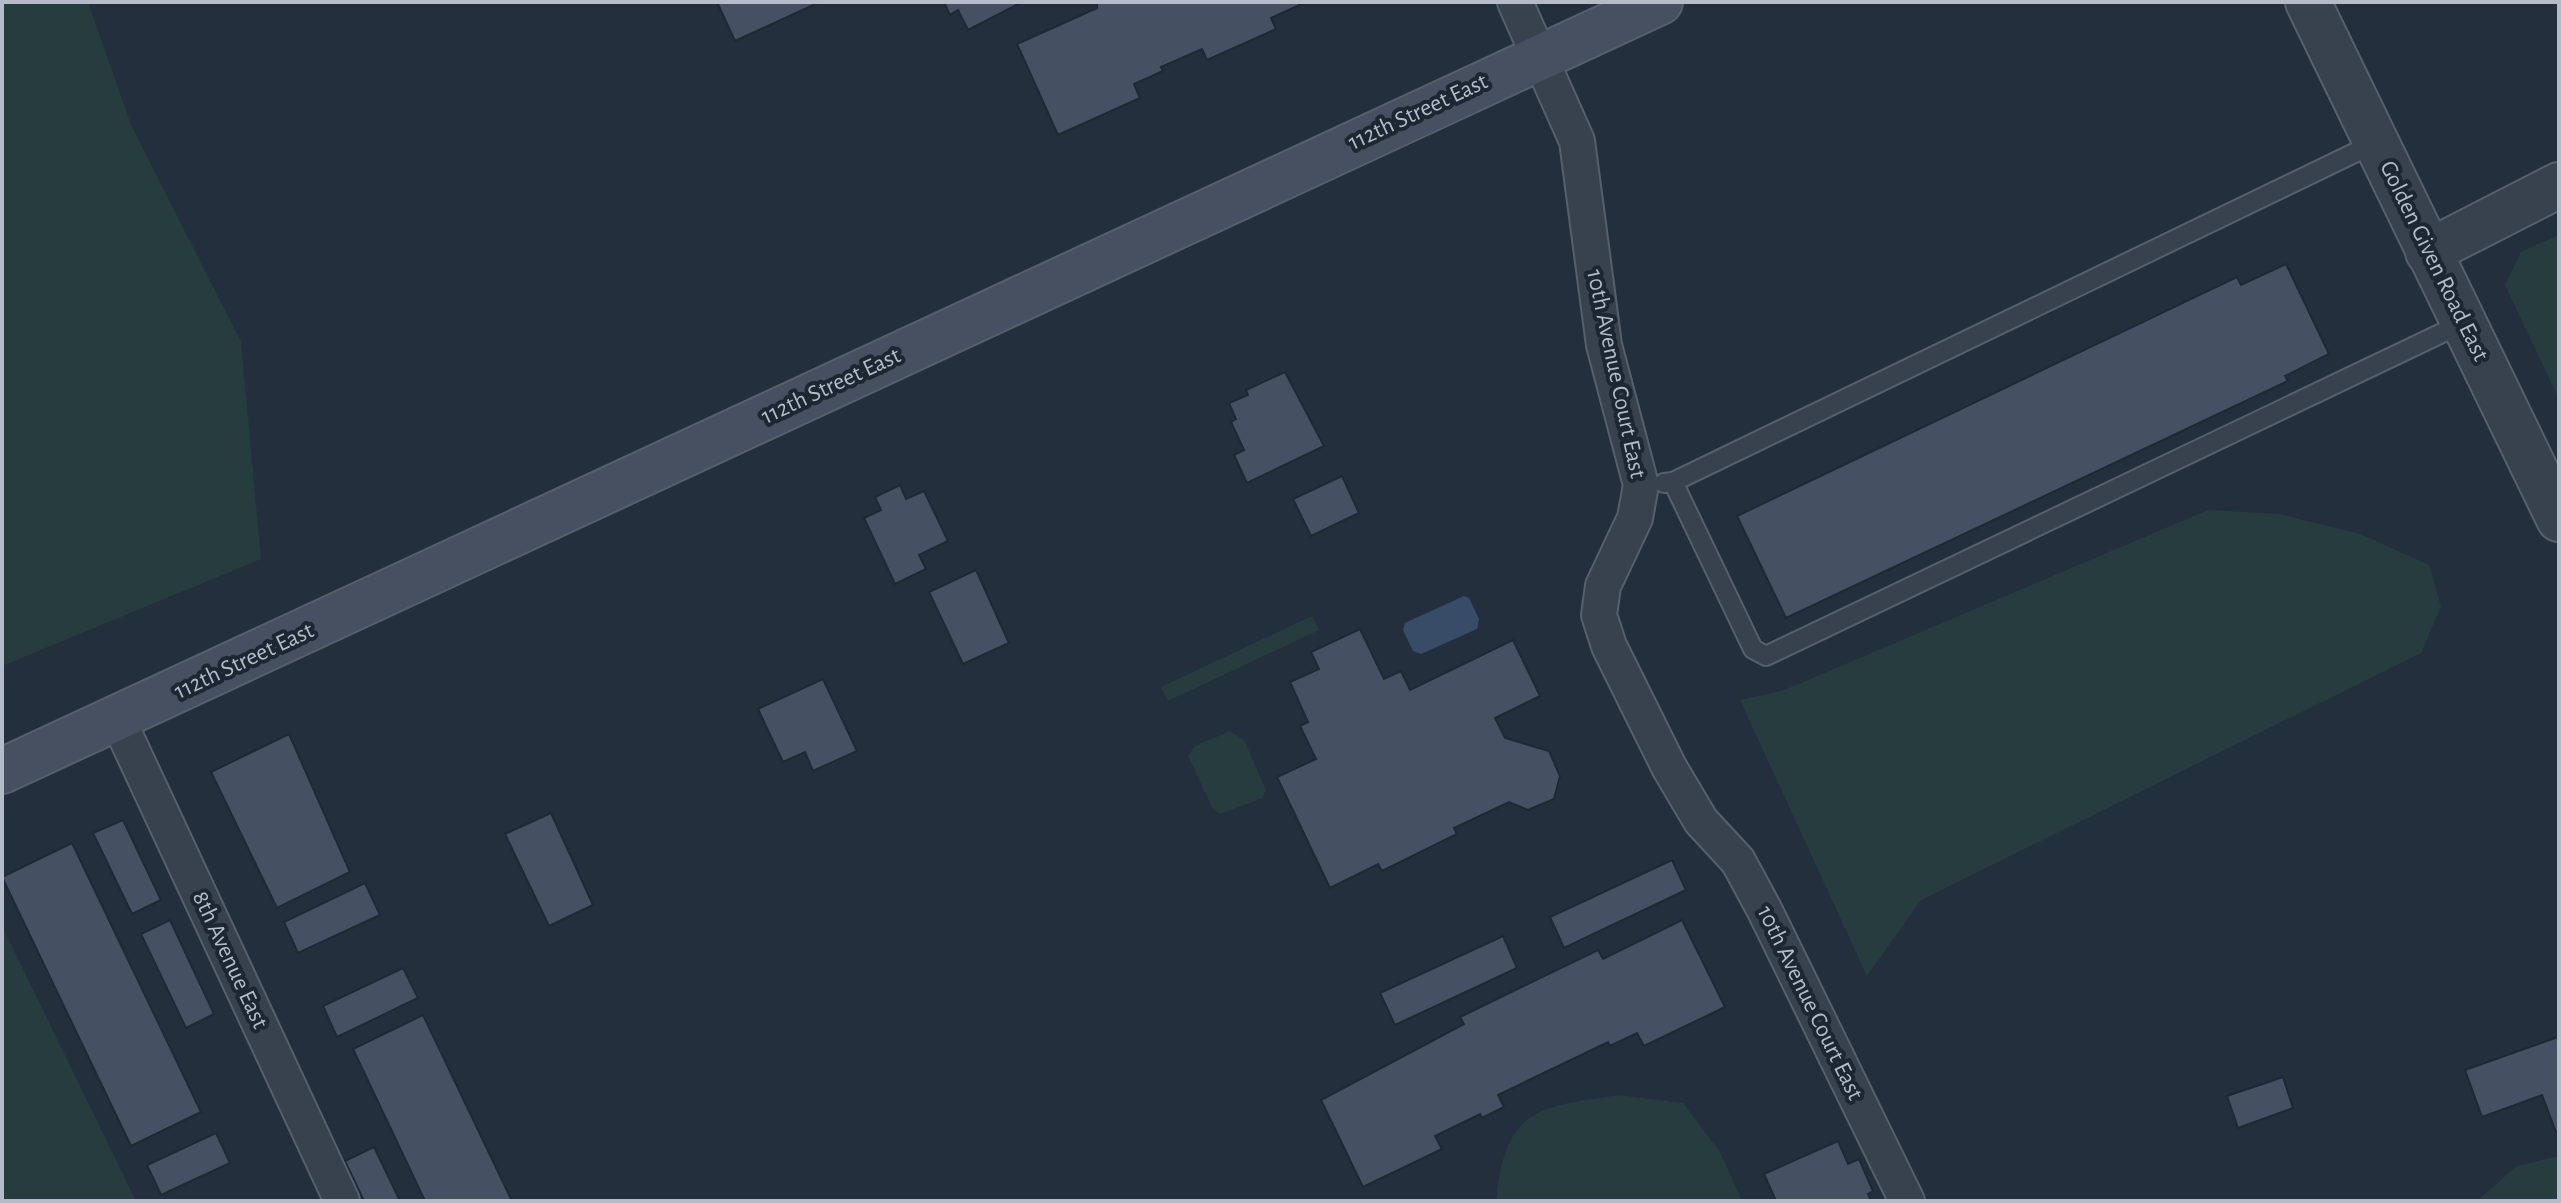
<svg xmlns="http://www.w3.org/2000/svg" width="2561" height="1203" viewBox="0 0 2561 1203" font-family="'Alegreya Sans',sans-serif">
<rect width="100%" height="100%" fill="#242f3e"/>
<g fill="#263c3f">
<polygon points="2,2 88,2 131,125 241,342 261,559 2,666"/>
<polygon points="2559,235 2559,399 2505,285 2521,252"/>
<polygon points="2208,510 2279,514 2360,534 2429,565 2441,607 2421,653 1921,900 1867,976 1740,700 1782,691"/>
<polygon points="1312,616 1319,630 1168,701 1161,687"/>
<polygon points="1230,731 1244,740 1266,790 1262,798 1220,814 1213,809 1188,756 1195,746"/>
<polygon points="2,926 136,1201 2,1201"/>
<path d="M1619 1095 1683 1103 1720 1152 1742 1201H1496C1505 1108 1538 1107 1619 1095Z"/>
<polygon points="2559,1156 2559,1201 2477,1201 2517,1166"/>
</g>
<polygon fill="#394c67" points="1464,596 1469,598 1479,619 1477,629 1421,654 1413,651 1403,630 1405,623"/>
<g fill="#455162" stroke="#1f2835" stroke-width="2">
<polygon points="717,2 820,2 735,41"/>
<polygon points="944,2 1022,2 968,30 958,10 950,15"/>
<polygon points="1306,2 1271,18 1276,29 1207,60 1202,49 1161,67 1163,71 1134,84 1140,98 1058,135 1017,44 1097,8 1097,2"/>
<polygon points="2286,264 2329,354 2285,376 2288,381 1786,618 1737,516 2237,277 2241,285"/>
<polygon points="1285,372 1324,446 1247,483 1234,455 1244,450 1231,422 1236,419 1229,403 1248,395 1246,390"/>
<polygon points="1342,476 1359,513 1311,536 1293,499"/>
<polygon points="900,485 906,499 924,491 948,541 919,555 926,569 895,584 864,518 881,510 875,497"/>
<polygon points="976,570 1009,643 963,664 929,592"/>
<polygon points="1360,629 1384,679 1401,671 1410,690 1513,640 1540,696 1495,718 1505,738 1549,751 1560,776 1554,799 1528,810 1509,802 1454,828 1457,834 1382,871 1378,864 1330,888 1277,777 1316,759 1300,726 1308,722 1290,682 1319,669 1311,652"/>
<polygon points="823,679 857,751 813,771 805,752 783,762 758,709"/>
<polygon points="289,734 350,872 277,908 211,772"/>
<polygon points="551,813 593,905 549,926 505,834"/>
<polygon points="123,820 161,900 132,914 93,833"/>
<polygon points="72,843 201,1112 131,1146 2,877"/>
<polygon points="1672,860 1686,890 1564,948 1550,917"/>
<polygon points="365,883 380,915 298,953 284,922"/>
<polygon points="170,920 214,1014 186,1028 141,934"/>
<polygon points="1682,920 1725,1007 1644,1046 1637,1033 1610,1046 1608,1042 1498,1095 1504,1107 1482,1118 1480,1114 1435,1136 1442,1149 1363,1187 1321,1100 1464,1024 1460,1017 1598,950 1603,959"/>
<polygon points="1503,936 1517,968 1395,1025 1380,993"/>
<polygon points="403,968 418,998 337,1037 323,1006"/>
<polygon points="423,1015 512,1201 425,1201 353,1049"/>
<polygon points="2558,1037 2559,1131 2556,1132 2542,1095 2482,1117 2465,1070"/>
<polygon points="2283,1077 2293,1108 2238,1128 2227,1096"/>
<polygon points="216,1133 230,1163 161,1195 147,1165"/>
<polygon points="1838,1141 1848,1164 1859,1159 1873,1191 1868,1194 1871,1201 1776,1201 1764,1174"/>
<polygon points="374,1147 400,1201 364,1201 345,1161"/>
</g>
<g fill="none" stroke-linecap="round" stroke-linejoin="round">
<g stroke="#565f6c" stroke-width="22">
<g id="service">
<polyline points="1673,482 1753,649 1766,656 2465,322"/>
<polyline points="1664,483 1673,482 2375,143"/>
</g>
</g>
<g stroke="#565f6c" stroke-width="38">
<g id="minor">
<polyline points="1515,2 1577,141 1604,345 1641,485 1635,518 1603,586 1599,615 1609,646 1669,767 1701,821 1738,861 1764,909 1907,1201"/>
<polyline points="118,720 342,1201"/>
</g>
</g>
<g stroke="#565f6c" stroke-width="48">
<g id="tertiary">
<polyline points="2308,2 2559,519"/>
<polyline points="2428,252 2559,185"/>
</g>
</g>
<g stroke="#565f6c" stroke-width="48">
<polyline id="secondary" points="2,771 1660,2"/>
</g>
<use href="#service" stroke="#38414e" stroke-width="18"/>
<use href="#minor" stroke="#38414e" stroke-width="34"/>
<use href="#tertiary" stroke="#38414e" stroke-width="44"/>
<use href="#secondary" stroke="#465061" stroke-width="44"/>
</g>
<g text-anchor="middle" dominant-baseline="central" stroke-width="8" stroke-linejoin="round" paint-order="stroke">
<g font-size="24" fill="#b4bcc9" stroke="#1d2633">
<text transform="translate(1418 112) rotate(-25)">112th Street East</text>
<text transform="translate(2434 261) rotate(64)">Golden Given Road East</text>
<text transform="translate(1616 374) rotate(78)">10th Avenue Court East</text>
<text transform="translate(831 386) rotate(-25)">112th Street East</text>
<text transform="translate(244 661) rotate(-25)">112th Street East</text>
<text transform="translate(230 960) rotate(65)">8th Avenue East</text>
<text transform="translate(1810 1003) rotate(64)">10th Avenue Court East</text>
</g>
</g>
<rect width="2561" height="1203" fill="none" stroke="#b4bcc9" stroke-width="8"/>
</svg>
